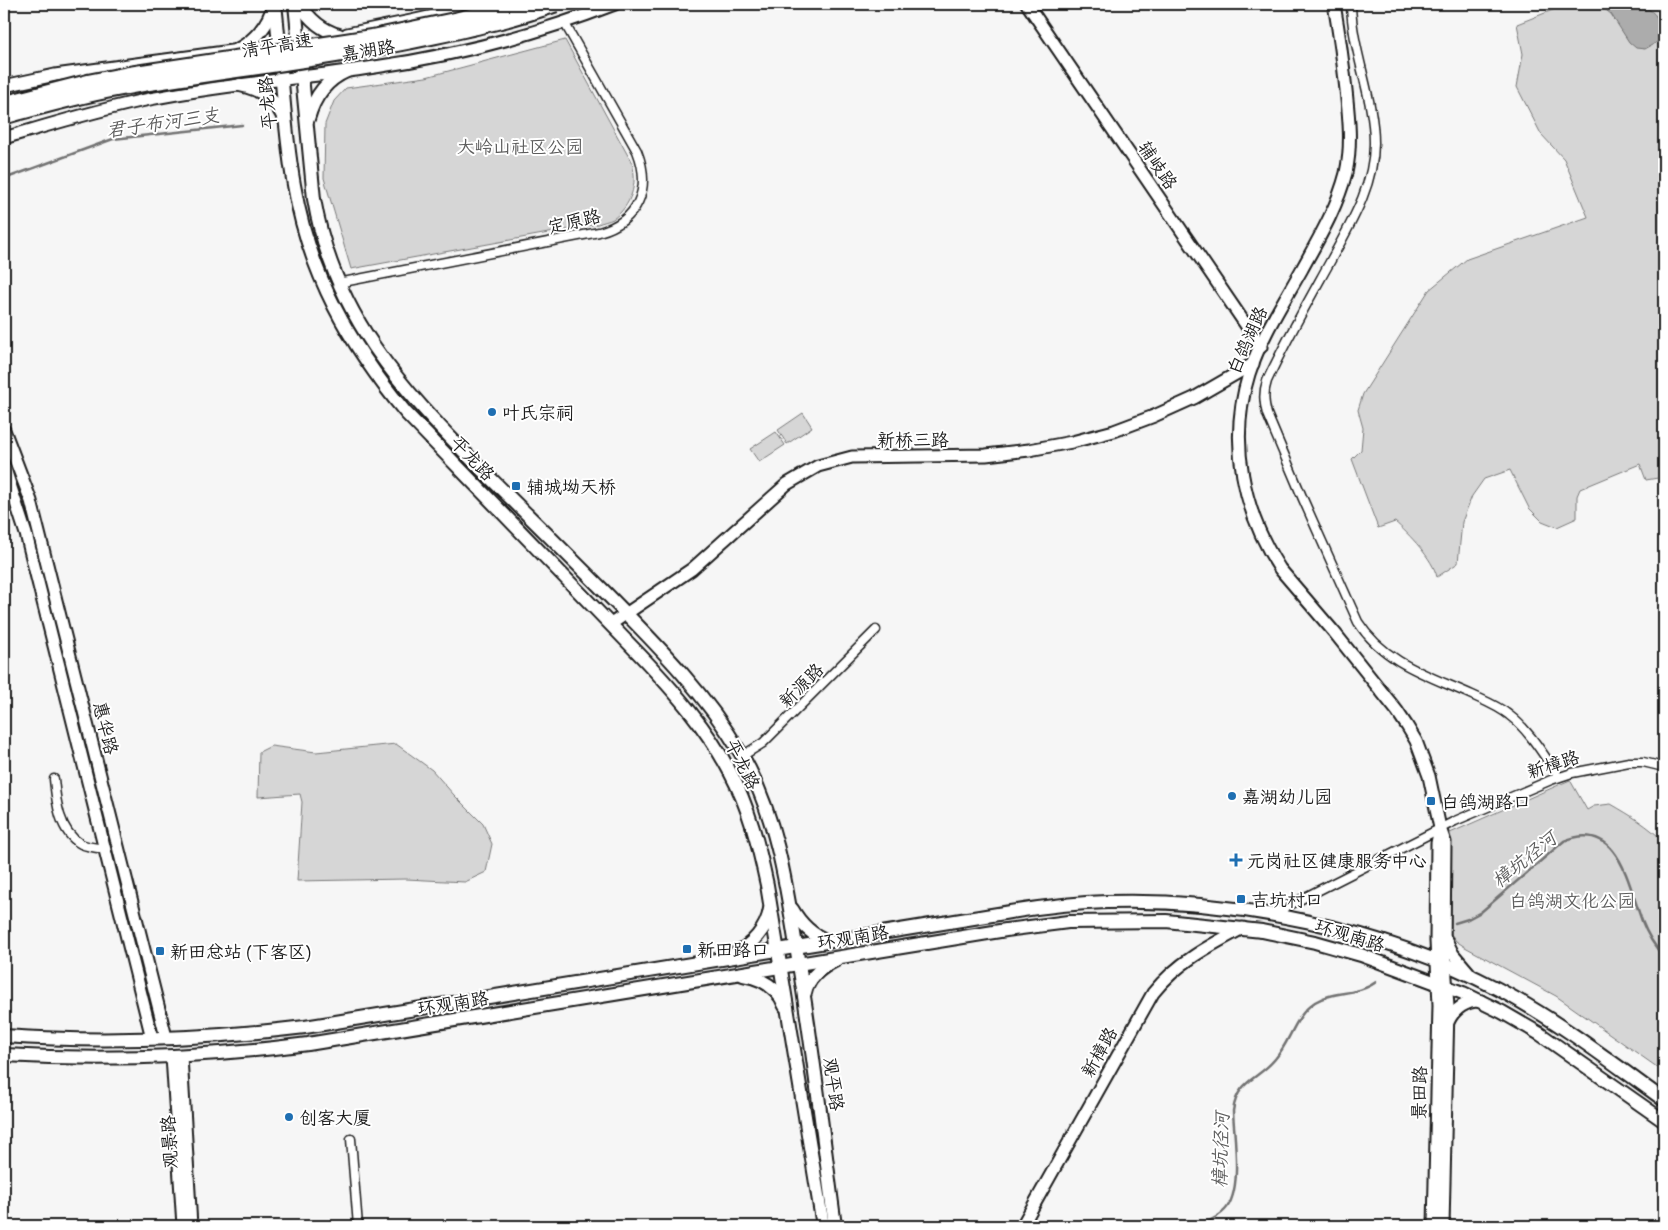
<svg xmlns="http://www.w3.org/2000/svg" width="1668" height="1230" viewBox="0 0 1668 1230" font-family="Delius,'LXGW WenKai TC',sans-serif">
<rect width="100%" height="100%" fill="#f6f6f6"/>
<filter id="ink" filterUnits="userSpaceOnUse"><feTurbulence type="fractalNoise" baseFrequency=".02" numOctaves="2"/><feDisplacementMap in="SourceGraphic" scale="10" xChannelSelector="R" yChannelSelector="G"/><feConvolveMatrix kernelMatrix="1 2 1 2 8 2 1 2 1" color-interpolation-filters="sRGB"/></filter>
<g filter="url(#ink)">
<g fill="#d6d6d6" stroke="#797979">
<path d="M1568 4H1664V477L1646 480 1640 464 1580 489 1577 496V518L1557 527 1542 521 1529 508 1510 470 1484 479 1472 496 1462 522 1458 563 1437 577C1433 559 1409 534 1395 522L1378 528 1352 459 1361 450 1363 428 1358 410 1363 394 1429 290 1467 259 1588 217 1564 159 1541 134 1517 87 1523 54 1517 24Z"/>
<path d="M565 40 632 163C638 184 631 206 613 219 609 221 603 222 598 224L351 269 324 178 325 124 334 101 346 88 426 77Z"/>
<polygon points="803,413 812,427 787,444 778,430"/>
<polygon points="776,432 785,445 759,462 750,449"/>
<polygon points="396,744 432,770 454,795 483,824 492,844 486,872 465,882 406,879 297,881 302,802 300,794 258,797 259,752 271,746 316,752"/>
<path d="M1570 780 1587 810 1594 806 1611 804C1630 815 1649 826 1664 842V1072L1556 996 1465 947 1456 941 1451 934 1450 833Z"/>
</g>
<path fill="#acacac" stroke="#727272" d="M1598 4C1631 4 1666 0 1659 41L1645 49 1636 48 1629 42 1611 14Z"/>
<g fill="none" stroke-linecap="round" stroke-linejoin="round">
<g stroke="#727272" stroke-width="2.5">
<polyline points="4,179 113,139 242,125"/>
<path d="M1455 923 1468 919 1481 912 1564 841C1619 818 1628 884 1642 921 1647 934 1655 947 1664 957"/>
<path d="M1198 1226C1207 1222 1218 1218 1225 1210 1243 1191 1234 1137 1233 1111 1237 1080 1258 1080 1275 1059 1291 1041 1294 1016 1315 1002 1334 990 1358 996 1376 982"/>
</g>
<g stroke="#1c1c1c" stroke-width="11">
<g id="street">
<path d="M1351 4C1352 51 1374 97 1374 143 1374 186 1351 223 1331 260 1309 300 1286 340 1267 381 1263 393 1264 402 1267 414L1303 499 1358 622C1384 663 1430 676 1472 695 1485 701 1498 706 1509 715 1530 731 1544 756 1559 777"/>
<path d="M338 283 599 232C638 221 652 189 637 151L564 22"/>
<polyline points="742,756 763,743 876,630"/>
<path d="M54 779C56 801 59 832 81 844 88 847 97 848 105 849"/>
<polyline points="1272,914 1455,821 1551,780 1572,773 1629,762 1643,762 1664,767"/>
<polyline points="351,1139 358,1226"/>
</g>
</g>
<g stroke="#1c1c1c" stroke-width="15">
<g id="secondary">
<polyline points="1027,4 1261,347"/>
<path d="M1334 4C1339 33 1343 61 1346 90 1349 118 1352 145 1346 173 1337 208 1319 238 1302 269 1283 303 1261 337 1249 374 1228 441 1243 512 1280 569L1334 632 1397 711 1407 726 1416 741 1429 776 1440 828 1445 842 1444 948 1448 1007 1443 1226"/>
<polyline points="347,34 411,21 487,4"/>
<polyline points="4,86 55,75 282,44"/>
<path d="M4 138C52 124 100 109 150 99 224 84 300 79 375 67 457 55 538 34 615 4"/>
<polyline points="4,430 31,501 166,1037"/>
<polyline points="4,466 26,534 152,1038"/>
<polyline points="611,624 692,569 787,484 818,466 852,457 986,455 1029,450 1072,442 1114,431 1154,416 1194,398 1253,364"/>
<polyline points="1446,940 1453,954 1471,975"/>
<path d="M1448 1022C1454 1009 1467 1000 1481 1001"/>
<polyline points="172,1056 183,1226"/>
<polyline points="181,1056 191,1226"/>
<path d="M1022 1226 1153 993C1178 962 1209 946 1243 928"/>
<polyline points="1434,1226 1439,1005 1436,941 1437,843 1440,828"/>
</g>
</g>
<g stroke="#1c1c1c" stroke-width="16">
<g id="primary">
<path d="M275 4C282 64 283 125 294 185 309 274 349 344 406 413L641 656C675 692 707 728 730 772 749 807 759 847 767 885L823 1226"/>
<path d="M295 4 314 199C334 316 401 388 481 469 523 510 564 551 605 592 654 642 704 691 740 752 777 814 787 888 798 959 813 1047 823 1137 835 1226"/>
<path d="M300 4C309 19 321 30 339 35"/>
<path d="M237 50C255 41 269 24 274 4"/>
<path d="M240 85C260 89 276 99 284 119"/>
<path d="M308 119C314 97 326 80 347 71"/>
<path d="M792 909C800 923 813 937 829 941"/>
<path d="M734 954C752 945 767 929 770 909"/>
<path d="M743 975C762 978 778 988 785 1006"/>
<path d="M805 993C808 977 822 967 836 960"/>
<path d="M4 1036C104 1043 205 1039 305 1027L998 914C1034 908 1070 903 1107 902 1235 898 1384 929 1498 989 1557 1020 1610 1061 1664 1100"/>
<path d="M4 1055C105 1061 207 1057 308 1044L1006 930 1068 922 1166 921 1262 931 1315 942 1361 955 1463 993 1502 1012 1540 1034 1664 1121"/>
</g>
</g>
<use href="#street" stroke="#fff" stroke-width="8"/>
<use href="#secondary" stroke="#fff" stroke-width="11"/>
<use href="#primary" stroke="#fff" stroke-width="12"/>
<g stroke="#1c1c1c" stroke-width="19" stroke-linecap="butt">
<g id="highway-bridge">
<polyline points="4,104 90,82 126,75 375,37 457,20 518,4"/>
<path d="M4 116C45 105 86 93 129 86 231 69 333 58 434 36 475 27 516 18 555 4"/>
</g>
</g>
<use href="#highway-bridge" stroke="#fff" stroke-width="15"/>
</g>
</g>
<g fill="#1f6fb2" stroke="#fff" stroke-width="2">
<circle cx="492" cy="412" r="5"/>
<rect x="511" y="481" width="10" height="10" rx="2.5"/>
<circle cx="1232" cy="796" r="5"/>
<rect x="1426" y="796" width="10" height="10" rx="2.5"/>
<path d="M1233.5 852.5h5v5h5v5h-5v5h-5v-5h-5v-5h5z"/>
<rect x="1236" y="894" width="10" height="10" rx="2.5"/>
<rect x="682" y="944" width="10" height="10" rx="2.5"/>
<rect x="155" y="946" width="10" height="10" rx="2.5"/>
<circle cx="289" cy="1117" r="5"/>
</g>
<g text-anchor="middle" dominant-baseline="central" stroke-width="4" stroke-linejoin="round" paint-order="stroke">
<g font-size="18" fill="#1c1c1c" stroke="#fff">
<text transform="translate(277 45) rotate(-9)">清平高速</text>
<text transform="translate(368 50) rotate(-9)">嘉湖路</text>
<text transform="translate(267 103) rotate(-95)">平龙路</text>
<text transform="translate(1158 165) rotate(56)">辅岐路</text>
<text transform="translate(574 221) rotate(-13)">定原路</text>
<text transform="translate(1247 340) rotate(-66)">白鸽湖路</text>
<text x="913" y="439">新桥三路</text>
<text transform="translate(473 458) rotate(46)">平龙路</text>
<text transform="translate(801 685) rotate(-45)">新源路</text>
<text transform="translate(106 728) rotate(76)">惠华路</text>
<text transform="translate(743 764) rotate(63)">平龙路</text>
<text transform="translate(1553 764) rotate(-18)">新樟路</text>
<text transform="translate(1350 935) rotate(17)">环观南路</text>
<text transform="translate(853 937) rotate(-9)">环观南路</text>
<text transform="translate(453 1003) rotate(-9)">环观南路</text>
<text transform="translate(1099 1052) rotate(-61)">新樟路</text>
<text transform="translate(834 1084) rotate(82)">观平路</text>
<text transform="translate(1419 1093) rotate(-89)">景田路</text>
<text transform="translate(169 1142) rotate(-93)">观景路</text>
</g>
<g font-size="18" fill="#5d5d5d" stroke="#fff">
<text x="520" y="146">大岭山社区公园</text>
<text x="1572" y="900">白鸽湖文化公园</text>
</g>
<g font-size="18" fill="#1c1c1c" stroke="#fff" text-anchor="start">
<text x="502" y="412">叶氏宗祠</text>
<text x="526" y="486">辅城坳天桥</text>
<text x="1242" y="796">嘉湖幼儿园</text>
<text x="1441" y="801">白鸽湖路口</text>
<text x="1247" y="860">元岗社区健康服务中心</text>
<text x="1251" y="899">吉坑村口</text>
<text x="697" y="949">新田路口</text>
<text x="170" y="951">新田总站 (下客区)</text>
<text x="299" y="1117">创客大厦</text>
</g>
<g font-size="19" font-style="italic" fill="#5d5d5d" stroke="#fff">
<text transform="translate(163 122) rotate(-8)">君子布河三支</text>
<text transform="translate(1524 859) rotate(-39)">樟坑径河</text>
<text transform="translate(1220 1150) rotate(-88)">樟坑径河</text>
</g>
</g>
<rect width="1668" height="1230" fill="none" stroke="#fff" stroke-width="20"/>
<rect x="10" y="10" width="1648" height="1210" fill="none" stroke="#1c1c1c" stroke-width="2" filter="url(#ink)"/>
</svg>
